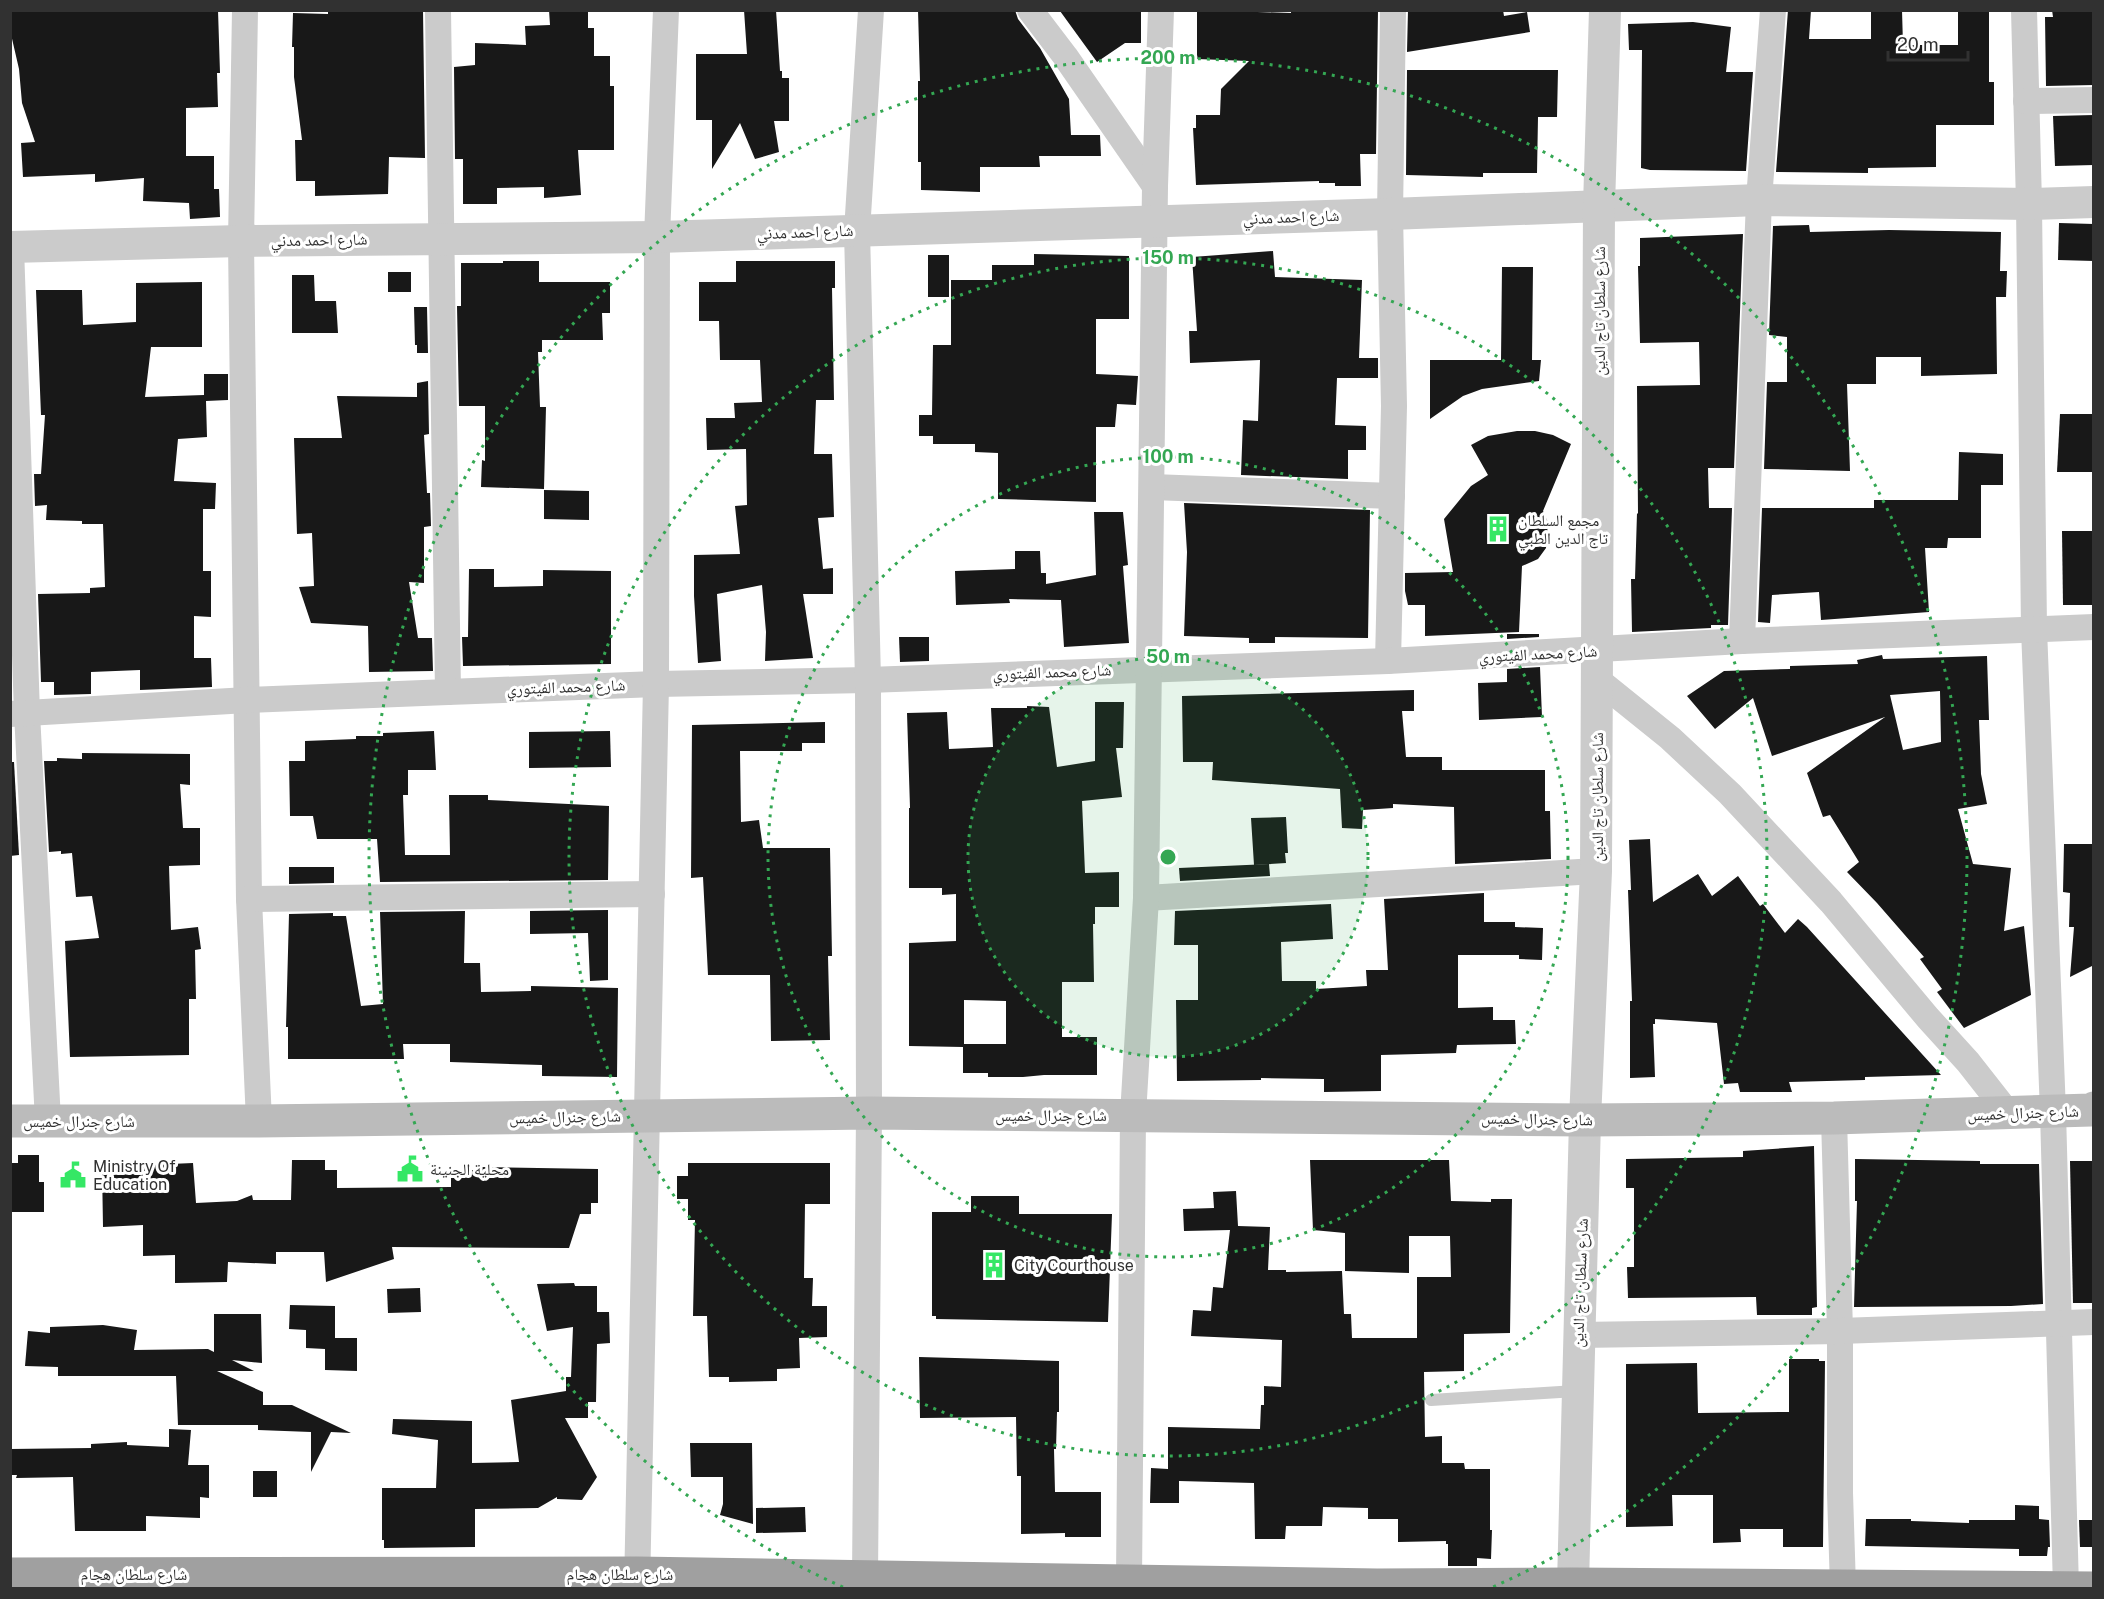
<svg xmlns="http://www.w3.org/2000/svg" width="2104" height="1599" viewBox="0 0 2104 1599" font-family="'Public Sans','Noto Naskh Arabic',sans-serif">
<rect width="100%" height="100%" fill="#fff"/>
<g fill="#181818" fill-rule="evenodd">
<polygon points="10,10 218,10 220,73 217,73 218,107 186,108 186,156 214,156 214,189 219,189 220,217 190,219 189,203 143,201 144,178 95,182 95,174 23,177 21,143 35,142 22,103 19,69 10,30"/>
<polygon points="328,10 370,10 369,12 423,10 425,158 389,157 388,194 315,196 315,181 296,181 295,140 302,140 294,77 294,47 292,47 293,13 328,14"/>
<polygon points="549,10 588,10 588,28 594,28 594,56 610,56 610,86 614,86 614,150 578,150 581,195 544,198 544,187 497,188 497,204 463,204 463,159 455,159 454,67 475,65 475,43 526,45 525,26 550,25"/>
<polygon points="744,10 776,10 780,71 782,71 782,78 789,78 789,121 774,121 779,152 755,159 740,123 712,169 712,120 696,120 696,54 747,54"/>
<polygon points="918,10 1015,10 1018,19 1040,48 1069,99 1071,135 1100,135 1101,156 1039,156 1040,167 980,167 980,192 921,190 921,162 918,162 918,81 920,81"/>
<polygon points="1197,10 1291,13 1291,10 1378,10 1376,154 1360,154 1361,186 1335,186 1335,183 1319,183 1319,181 1196,185 1193,128 1196,128 1196,115 1220,115 1221,89 1249,61 1197,59"/>
<polygon points="1408,10 1503,10 1504,16 1527,12 1530,32 1407,52"/>
<polygon points="1788,10 1811,10 1809,39 1871,39 1871,10 1902,10 1903,45 1958,45 1958,10 1989,10 1989,82 1994,82 1994,125 1936,125 1936,167 1868,168 1868,173 1776,172"/>
<polygon points="2052,10 2094,10 2094,85 2046,86 2045,17 2053,17"/>
<polygon points="1060,11 1141,11 1141,43 1125,43 1097,62"/>
<polygon points="1693,22 1731,27 1726,72 1753,72 1746,171 1650,170 1641,168 1642,50 1629,50 1628,24"/>
<polygon points="1407,70 1558,70 1557,117 1538,117 1537,173 1483,173 1483,177 1406,175"/>
<polygon points="2094,115 2094,165 2055,166 2053,116"/>
<polygon points="2059,223 2094,224 2094,261 2058,260"/>
<polygon points="1809,225 1810,232 1889,230 2001,232 2000,271 2007,271 2006,297 1996,297 1997,374 1921,376 1921,357 1876,357 1876,384 1847,384 1850,471 1764,469 1767,382 1787,382 1787,337 1769,335 1773,226"/>
<polygon points="1743,234 1734,468 1708,468 1709,508 1732,508 1728,625 1711,625 1711,628 1632,632 1631,579 1635,579 1637,513 1638,514 1637,386 1700,385 1699,342 1640,343 1638,266 1640,266 1640,238"/>
<polygon points="1273,251 1275,277 1362,280 1359,358 1378,358 1378,378 1337,378 1335,425 1366,426 1366,450 1348,450 1348,479 1241,475 1243,420 1258,421 1260,360 1190,363 1189,331 1197,331 1192,257"/>
<polygon points="1034,254 1129,256 1129,319 1096,319 1096,374 1138,376 1136,405 1117,404 1115,427 1096,427 1096,502 998,499 998,453 975,452 975,444 933,444 933,436 919,436 919,415 932,415 933,345 951,345 951,280 992,280 992,265 1034,265"/>
<rect x="928" y="255" width="21" height="42"/>
<polygon points="503,261 539,261 539,282 610,282 610,313 602,313 603,340 542,340 542,352 538,352 540,407 546,407 544,489 481,487 482,460 485,461 485,406 459,406 457,306 461,306 461,263 503,263"/>
<polygon points="736,261 835,261 835,288 832,288 834,400 816,400 814,454 832,454 834,517 818,518 823,569 833,568 833,594 803,594 813,658 765,661 766,632 762,585 717,594 721,661 698,663 694,596 694,555 740,554 735,506 747,505 746,449 707,450 706,418 735,418 734,403 762,402 760,360 720,360 719,321 699,321 699,282 736,282"/>
<polygon points="1502,267 1533,267 1532,360 1541,360 1539,381 1482,389 1463,396 1430,419 1430,360 1501,360"/>
<rect x="388" y="272" width="23" height="20"/>
<polygon points="292,275 314,275 315,301 336,301 338,333 292,333"/>
<polygon points="202,282 202,347 151,347 145,397 204,395 204,374 228,374 228,400 206,401 207,437 178,439 174,481 216,483 215,509 203,509 203,571 211,571 211,617 194,616 194,658 211,658 212,687 140,690 140,670 91,672 91,694 54,695 54,682 41,682 38,594 90,593 90,588 105,587 103,524 82,524 82,521 46,520 47,505 35,506 34,474 41,474 45,415 41,415 36,290 82,290 83,325 136,322 136,283"/>
<polygon points="414,307 427,307 428,353 417,353 417,345 415,345"/>
<polygon points="428,381 429,434 424,435 427,493 430,493 431,526 424,527 424,583 409,582 418,638 432,638 433,671 369,672 368,626 311,623 299,587 314,586 312,533 297,534 294,438 342,438 337,396 417,397 417,383"/>
<polygon points="2060,414 2094,414 2094,472 2057,472"/>
<polygon points="1517,431 1535,431 1553,435 1571,444 1543,511 1548,522 1546,548 1538,559 1522,566 1519,632 1425,636 1425,605 1408,605 1405,591 1405,573 1453,572 1444,519 1471,486 1488,475 1471,445 1488,436"/>
<polygon points="1959,452 2003,454 2003,485 1981,485 1981,538 1948,538 1947,548 1925,548 1929,612 1821,620 1819,592 1772,595 1770,623 1758,622 1762,508 1874,508 1874,500 1958,500"/>
<polygon points="544,490 589,491 589,520 544,519"/>
<polygon points="1184,503 1370,510 1368,638 1275,637 1275,643 1249,643 1249,638 1184,636 1187,552"/>
<polygon points="1094,512 1123,512 1128,565 1123,566 1129,643 1064,647 1061,600 1009,599 1010,603 956,605 955,571 1015,569 1015,551 1040,551 1041,573 1046,573 1046,584 1096,575"/>
<polygon points="2062,531 2093,531 2094,605 2063,605"/>
<polygon points="469,569 494,569 494,587 543,586 543,570 611,571 611,664 463,666 462,637 468,637"/>
<polygon points="1507,634 1539,634 1539,637 1507,639"/>
<polygon points="899,637 929,637 929,661 900,662"/>
<path d="M1882 655 1883 659 1987 656 1989 720H1979L1981 774 1987 804 1958 809 1973 864 2011 868 2004 931 2024 926 2031 995 1964 1028 1937 992 1942 989 1920 959 1924 957 1877 903 1847 872 1859 862 1830 815 1823 817 1807 773 1885 717 1772 756 1753 698 1715 729 1687 696 1724 671 1790 669V666L1858 664 1857 660ZM1940 691 1941 742 1903 750 1890 695Z"/>
<polygon points="1540,667 1542,717 1479,720 1478,683 1507,682 1507,669"/>
<polygon points="1414,690 1414,711 1402,711 1406,757 1442,757 1442,770 1545,770 1545,811 1550,811 1551,859 1455,864 1454,807 1393,804 1393,808 1363,810 1362,829 1342,828 1340,789 1212,780 1213,762 1183,762 1182,696"/>
<path d="M1095 702H1124L1123 748H1116L1122 797 1082 801 1085 873 1119 872V907H1095V924H1093L1094 982H1062V1037H1097V1075H1044L1023 1077H988V1073H963V1047L909 1046V943L956 941V894L942 895V888H909V808H910L907 713 947 712 949 749 993 747 991 708H1027V706L1049 707 1057 767 1095 761ZM964 1000 1006 1001V1044H964Z"/>
<polygon points="825,722 825,743 802,743 802,751 740,751 741,822 759,820 763,848 830,848 832,956 828,956 830,1040 771,1041 770,975 708,975 703,877 691,878 692,725"/>
<polygon points="434,731 436,770 408,770 408,795 403,795 405,855 450,855 449,795 488,795 488,800 609,806 608,880 380,882 377,839 317,839 313,816 290,816 289,761 305,761 305,741 356,739 356,736 383,736 383,733"/>
<polygon points="610,731 611,767 529,768 529,732"/>
<polygon points="82,753 190,754 190,785 180,784 183,828 200,828 200,865 169,866 171,930 198,927 201,949 195,950 196,999 189,999 189,1055 70,1057 65,941 99,938 92,896 76,897 72,853 61,854 61,851 49,852 44,761 57,761 57,758 82,759"/>
<polygon points="10,762 14,762 19,855 10,856"/>
<polygon points="1286,817 1288,853 1285,853 1286,863 1254,865 1251,818"/>
<polygon points="1650,839 1653,902 1698,874 1712,896 1738,876 1760,906 1763,904 1785,933 1798,919 1807,927 1941,1075 1865,1077 1865,1080 1789,1082 1792,1092 1740,1092 1738,1083 1724,1084 1717,1023 1655,1019 1655,1024 1653,1024 1655,1077 1630,1078 1630,1001 1632,1001 1628,890 1631,890 1629,840"/>
<polygon points="2064,844 2094,844 2094,965 2070,977 2074,927 2069,927 2070,893 2063,892"/>
<polygon points="1269,864 1270,876 1180,881 1179,868"/>
<polygon points="289,867 334,867 334,883 289,884"/>
<polygon points="1484,893 1484,922 1515,922 1515,927 1543,928 1542,960 1519,959 1519,955 1458,955 1458,1008 1493,1007 1493,1020 1515,1020 1516,1044 1457,1045 1456,1053 1381,1055 1381,1091 1324,1092 1324,1079 1261,1078 1261,1080 1177,1081 1176,1000 1198,1000 1198,945 1174,945 1175,911 1331,904 1333,939 1281,942 1282,981 1316,981 1316,989 1367,986 1366,970 1388,970 1384,899"/>
<polygon points="608,910 608,980 590,981 588,933 530,934 530,911"/>
<polygon points="465,911 464,963 480,963 481,992 531,991 531,986 618,988 617,1077 542,1076 542,1065 450,1062 450,1044 403,1044 404,1059 288,1059 288,1027 286,1027 289,914 333,913 333,916 346,916 361,1006 383,1004 380,912"/>
<polygon points="1814,1146 1817,1307 1812,1308 1812,1315 1757,1315 1756,1297 1628,1298 1627,1267 1634,1267 1634,1188 1626,1188 1626,1159 1743,1157 1743,1151"/>
<polygon points="18,1155 39,1155 39,1182 44,1182 44,1212 10,1212 10,1163 18,1163"/>
<polygon points="1855,1159 1980,1161 1980,1164 2039,1164 2043,1304 2011,1306 1854,1307 1857,1201 1855,1201"/>
<polygon points="292,1160 325,1160 325,1170 337,1170 337,1188 451,1187 451,1170 480,1170 480,1167 598,1169 598,1203 591,1203 591,1214 580,1214 569,1248 392,1247 394,1259 326,1282 324,1252 276,1252 276,1264 228,1262 227,1282 175,1283 175,1255 143,1256 143,1225 103,1227 102,1167 193,1163 196,1203 237,1201 252,1195 253,1200 291,1200"/>
<polygon points="1310,1160 1449,1160 1451,1201 1491,1202 1491,1199 1512,1199 1510,1333 1464,1334 1464,1371 1424,1372 1425,1437 1442,1436 1442,1463 1464,1463 1465,1469 1490,1469 1490,1530 1492,1530 1491,1559 1477,1558 1477,1566 1448,1566 1448,1544 1446,1544 1446,1541 1398,1542 1398,1519 1368,1519 1368,1508 1323,1507 1322,1526 1286,1526 1285,1539 1255,1539 1254,1483 1179,1481 1179,1503 1150,1503 1151,1468 1168,1469 1168,1427 1260,1429 1261,1405 1264,1405 1264,1386 1281,1387 1282,1340 1191,1336 1193,1310 1211,1311 1213,1287 1223,1288 1230,1230 1184,1231 1183,1209 1214,1208 1213,1192 1236,1191 1238,1226 1270,1227 1268,1270 1286,1270 1286,1272 1342,1271 1344,1314 1351,1314 1352,1338 1417,1338 1417,1277 1451,1277 1450,1236 1409,1236 1409,1273 1345,1271 1345,1233 1313,1230"/>
<polygon points="2070,1161 2094,1161 2094,1303 2073,1303"/>
<polygon points="688,1163 830,1163 830,1204 805,1204 804,1278 813,1278 812,1306 827,1306 827,1337 799,1338 800,1368 777,1369 777,1381 729,1382 729,1377 709,1377 707,1316 693,1316 695,1220 688,1220 688,1199 677,1199 677,1176 688,1176"/>
<polygon points="971,1196 1019,1196 1019,1214 1112,1214 1108,1322 936,1319 936,1316 932,1316 932,1212 971,1212"/>
<polygon points="574,1283 575,1286 597,1286 597,1312 609,1312 610,1343 597,1344 596,1402 588,1402 588,1418 565,1418 597,1477 582,1500 557,1499 557,1497 538,1508 475,1509 475,1547 384,1548 384,1540 382,1540 382,1488 436,1488 438,1440 392,1434 393,1419 472,1421 472,1463 519,1462 511,1400 566,1391 566,1377 571,1377 573,1327 547,1331 537,1284"/>
<polygon points="420,1288 421,1312 388,1313 387,1289"/>
<polygon points="290,1305 335,1306 335,1338 357,1338 357,1371 325,1370 325,1349 306,1348 306,1330 289,1329"/>
<polygon points="214,1314 261,1314 262,1363 232,1360 254,1371 217,1371 263,1392 263,1405 292,1405 351,1433 331,1432 311,1472 311,1432 258,1430 258,1425 178,1425 176,1376 58,1376 58,1367 25,1366 28,1331 50,1333 50,1327 103,1325 137,1330 134,1350 208,1349 214,1352"/>
<polygon points="919,1357 1059,1361 1059,1412 1057,1412 1056,1449 1054,1449 1055,1492 1101,1492 1101,1537 1065,1537 1065,1533 1021,1534 1021,1476 1017,1476 1016,1417 920,1418"/>
<polygon points="1789,1359 1819,1359 1819,1361 1825,1361 1823,1547 1783,1547 1783,1529 1740,1529 1741,1542 1713,1543 1713,1495 1672,1495 1673,1526 1626,1527 1626,1364 1697,1363 1698,1413 1789,1412"/>
<polygon points="169,1429 191,1430 188,1465 209,1465 209,1498 200,1497 200,1518 146,1516 146,1531 75,1531 73,1477 16,1478 17,1475 10,1475 10,1449 91,1448 91,1444 127,1442 127,1445 169,1447"/>
<polygon points="690,1443 752,1443 753,1524 720,1515 723,1504 723,1477 691,1477"/>
<rect x="253" y="1471" width="24" height="26"/>
<polygon points="2015,1505 2039,1506 2039,1519 2049,1520 2050,1547 2048,1547 2047,1556 2019,1556 2019,1549 1865,1546 1866,1519 1911,1519 1911,1521 1969,1523 1969,1520 2015,1520"/>
<polygon points="805,1507 806,1532 756,1533 756,1508"/>
<polygon points="2079,1520 2092,1520 2093,1547 2080,1547"/>
</g>
<g fill="none" stroke-linecap="round" stroke-linejoin="round">
<polyline stroke="#cbcbcb" stroke-width="12" points="1431,1400 1576,1391"/>
<g stroke="#cbcbcb" stroke-width="26">
<polyline points="245,10 241,241 249,899 259,1121"/>
<polyline points="438,10 448,692"/>
<polyline points="1030,10 1065,56 1155,186"/>
<polyline points="2024,10 2029,204 2034,629 2053,1112 2066,1588"/>
<polyline points="2026,101 2094,100"/>
<polyline points="11,247 27,713 48,1121"/>
<polyline points="1152,487 1392,496"/>
<polyline points="1742,641 1759,200 1773,10"/>
<polyline points="1388,661 1394,406 1390,214 1393,10"/>
<polyline points="1598,680 1670,738 1730,794 1831,902 1928,1018 1968,1062 2008,1113"/>
<polyline points="10,714 247,700 448,692 656,684 868,680 1388,661 1742,641 2094,627"/>
<polyline points="1146,898 1596,871"/>
<polyline points="249,899 652,894"/>
<polyline points="1834,1118 1840,1331 1840,1493 1843,1587"/>
<polyline points="1578,1335 1840,1331 2094,1322"/>
<polyline points="865,1577 869,1113 868,680 857,231 871,10"/>
<polyline points="1129,1581 1133,1115 1146,898 1155,186 1161,10"/>
<polyline points="637,1588 656,684 657,237 666,10"/>
</g>
<g stroke="#cbcbcb" stroke-width="32">
<polyline points="10,247 241,241 657,237 1390,214 1759,200 2029,204 2094,202"/>
<polyline points="1573,1584 1585,1120 1596,871 1599,206 1605,10"/>
</g>
<polyline stroke="#bbb" stroke-width="33" points="10,1121 259,1121 869,1113 1585,1120 1834,1118 2091,1110 2094,1108"/>
<polyline stroke="#a0a0a0" stroke-width="33" points="10,1574 637,1573 1377,1585 1573,1584 2094,1588"/>
</g>
<circle cx="1168" cy="857" r="200" fill="#34a753" fill-opacity=".12"/>
<g fill="none" stroke="#34a753" stroke-width="3" stroke-dasharray="3 6">
<circle cx="1168" cy="857" r="200"/>
<circle cx="1168" cy="857" r="400"/>
<circle cx="1168" cy="857" r="599"/>
<path d="M843 1587A799 799 0 1 1 1493 1587"/>
</g>
<defs>
<g id="building-bare" transform="scale(2.07)"><path d="M-4-6H4V6H1V3H-1V6H-4ZM-2.5-4.3h1.7v1.8h-1.7ZM.8-4.3h1.7v1.8H.8ZM-2.5-1h1.7V.8h-1.7ZM.8-1h1.7V.8H.8Z" fill="#35e765" stroke="#fff" stroke-width="2.5" paint-order="stroke"/></g>
<g id="civic-bare" transform="scale(2.07)"><path d="M-.6-6.5H3V-4.5H.6V-3L4-1V1h2V6H-6V1h2V-1L-.6-3ZM-1.2 2.5V6h2.4V2.5Z" fill="#35e765" stroke="#fff" stroke-width="2.5" paint-order="stroke"/></g>
</defs>
<g fill-rule="evenodd">
<use href="#building-bare" x="1498" y="529"/>
<use href="#civic-bare" x="410" y="1169"/>
<use href="#civic-bare" x="73" y="1175"/>
<use href="#building-bare" x="994" y="1265"/>
</g>
<g text-anchor="middle" dominant-baseline="central" stroke-width="6" stroke-linejoin="round" paint-order="stroke">
<g font-size="16" fill="#313131" stroke="#fff">
<text transform="translate(1291 217) rotate(-2)">شارع احمد مدني</text>
<text transform="translate(805 232) rotate(-2)">شارع احمد مدني</text>
<text transform="translate(319 240) rotate(-1)">شارع احمد مدني</text>
<text transform="translate(1599 311) rotate(-90)">شارع سلطان تاج الدين</text>
<text transform="translate(1538 654) rotate(-3)">شارع محمد الفيتوري</text>
<text transform="translate(1052 672) rotate(-2)">شارع محمد الفيتوري</text>
<text transform="translate(566 687) rotate(-2)">شارع محمد الفيتوري</text>
<text transform="translate(1597 797) rotate(-90)">شارع سلطان تاج الدين</text>
<text transform="translate(2023 1113) rotate(-2)">شارع جنرال خميس</text>
<text x="1051" y="1115">شارع جنرال خميس</text>
<text transform="translate(565 1117) rotate(-1)">شارع جنرال خميس</text>
<text transform="translate(1537 1119) rotate(1)">شارع جنرال خميس</text>
<text x="79" y="1121">شارع جنرال خميس</text>
<text transform="translate(1580 1283) rotate(-88)">شارع سلطان تاج الدين</text>
<text x="134" y="1574">شارع سلطان هجام</text>
<text x="620" y="1574">شارع سلطان هجام</text>
</g>
<g font-size="16" fill="#313131" stroke="#fff" text-anchor="start">
<text x="1518" y="520">مجمع السلطان<tspan x="1518" dy="18">تاج الدين الطبي</tspan></text>
<text x="93" y="1166">Ministry Of<tspan x="93" dy="18">Education</tspan></text>
<text x="430" y="1169">محلية الجنينة</text>
<text x="1014" y="1265">City Courthouse</text>
</g>
</g>
<circle cx="1168" cy="857" r="9" fill="#34a753" stroke="#fff" stroke-width="3"/>
<g font-size="18" text-anchor="middle" font-weight="bold" fill="#34a753" stroke="#fff" stroke-width="6" stroke-linejoin="round" paint-order="stroke">
<text x="1168" y="64">200 m</text>
<text x="1168" y="264">150 m</text>
<text x="1168" y="463">100 m</text>
<text x="1168" y="663">50 m</text>
</g>
<rect width="2104" height="1599" fill="none" stroke="#313131" stroke-width="24"/>
<path d="M1888 51v9h80v-9" fill="none" stroke="#313131" stroke-width="3"/>
<text x="1897" y="51" font-size="18" fill="#313131" stroke="#ffffff" stroke-width="4.5" paint-order="stroke">20 m</text>
</svg>
